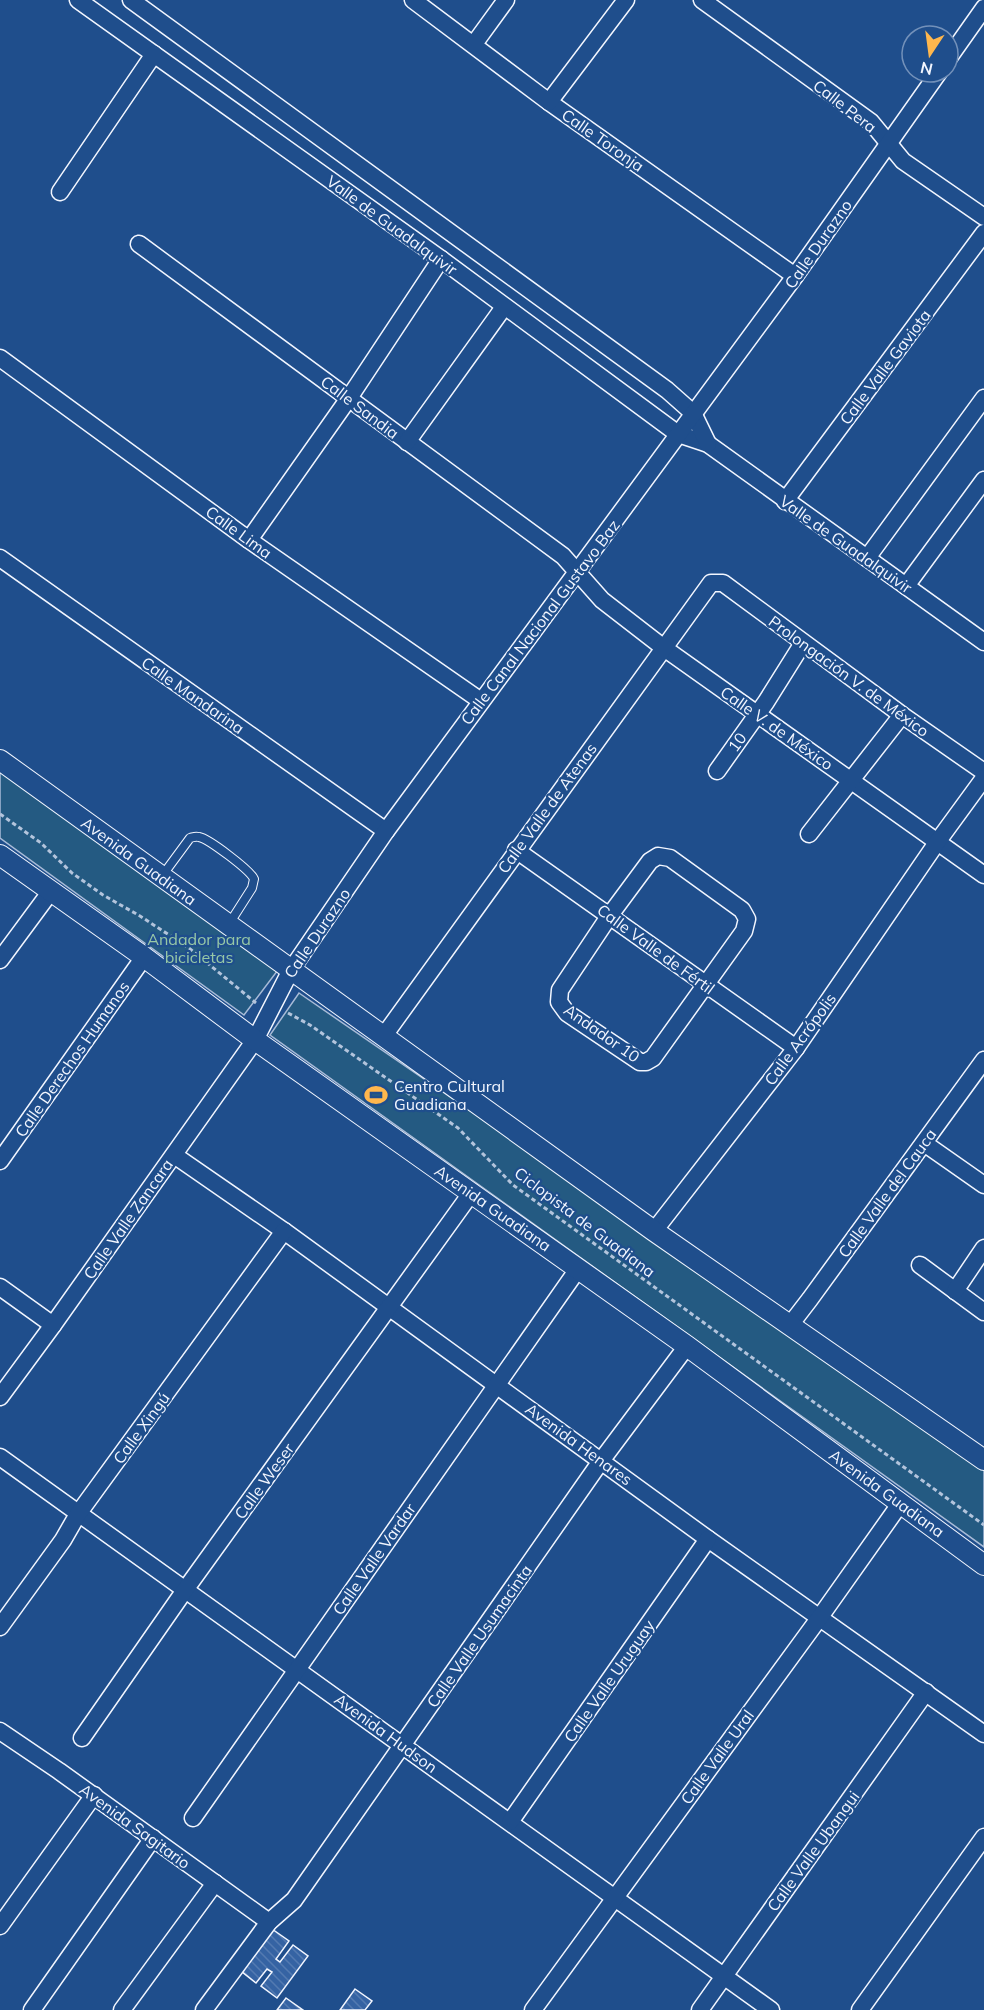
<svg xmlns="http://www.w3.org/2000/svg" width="984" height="2010" viewBox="0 0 984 2010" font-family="Mulish,sans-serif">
<defs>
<pattern id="building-back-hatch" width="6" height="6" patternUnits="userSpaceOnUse" patternTransform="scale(1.5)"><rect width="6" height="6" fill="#3563a3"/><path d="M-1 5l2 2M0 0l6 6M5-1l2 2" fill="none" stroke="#537ab1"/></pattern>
</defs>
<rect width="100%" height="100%" fill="#1f4e8c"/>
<g fill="#245a82" stroke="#a8bbd7" stroke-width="1.5">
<polygon points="0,769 278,970 244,1015 0,838"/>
<polygon points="299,993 984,1464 984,1547 270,1035"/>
</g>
<g fill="url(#building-back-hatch)" stroke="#f2f6ff" stroke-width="1.5">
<polygon points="272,1929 289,1941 276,1959 280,1962 293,1945 308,1956 277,1998 261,1986 272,1972 267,1969 256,1983 241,1971"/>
<polygon points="355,1989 372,2001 365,2010 340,2010"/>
<polygon points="286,1998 303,2010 277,2010"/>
</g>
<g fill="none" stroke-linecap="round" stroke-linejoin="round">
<g stroke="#f2f6ff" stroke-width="10">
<path id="service" d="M162 876 190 838C194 837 195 836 199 837 209 839 250 870 254 879L252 888 229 924"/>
</g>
<g stroke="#f2f6ff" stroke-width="19">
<g id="minor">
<polyline points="78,0 441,259 678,434 708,444 984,642"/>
<polyline points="131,0 667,390 693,413 708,444"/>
<polyline points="413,0 549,102 795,276"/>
<polyline points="702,0 871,122 903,161 984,217"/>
<polyline points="474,44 506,0"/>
<polyline points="948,59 984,8"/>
<polyline points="549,102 626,0"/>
<polyline points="60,192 154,54"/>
<polyline points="139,244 563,556 602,600 664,648 984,875"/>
<polyline points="0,358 249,540 481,701"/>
<polyline points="407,442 504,307"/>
<polyline points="785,501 984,233"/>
<polyline points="249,540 349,398 441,259"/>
<polyline points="0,558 386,831"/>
<polyline points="867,558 984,398"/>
<polyline points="906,586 984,480"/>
<polyline points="717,771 766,702 803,643"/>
<polyline points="809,834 902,715"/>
<polyline points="516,850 796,1048"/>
<polygon points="658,856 670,858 742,910 747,919 744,931 653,1058 646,1062 640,1062 567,1013 559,1002 560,990 610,915 650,861"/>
<polyline points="0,960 51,891"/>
<polyline points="383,1037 711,583 723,583 902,715 984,772"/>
<polyline points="924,1143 984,1185"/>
<polyline points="174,1155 284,1231 708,1539 984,1734"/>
<polyline points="0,1161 144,957"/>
<polyline points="654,1231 796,1048 938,841 984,778"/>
<polyline points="920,1265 984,1312"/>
<polyline points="0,1287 53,1325"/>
<polyline points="955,1291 984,1248"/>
<polyline points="790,1325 810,1299 984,1060"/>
<polyline points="0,1397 53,1325 255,1040 291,970 386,831 795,276 939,72"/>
<polyline points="0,1457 771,2010"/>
<polyline points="0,1627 63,1540 78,1514 284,1231"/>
<polyline points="0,1731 59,1771 269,1922"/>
<polyline points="82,1738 185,1590 472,1192"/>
<polyline points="193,1818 578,1269"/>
<polyline points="510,1822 708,1539"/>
<polyline points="0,1926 94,1795"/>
<polyline points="32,2010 153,1838"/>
<polyline points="122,2010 215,1883"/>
<polyline points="204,2010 269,1922 294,1900 601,1461 687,1346"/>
<polyline points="533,2010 820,1617 900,1504"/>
<polyline points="700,2010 926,1692"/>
<polyline points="860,2010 984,1837"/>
</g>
</g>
<g stroke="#f2f6ff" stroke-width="22">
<g id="tertiary">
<polyline points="0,760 654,1231 984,1460"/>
<polyline points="0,855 144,957 255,1040 687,1346 984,1565"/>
</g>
</g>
<g stroke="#b3c4dc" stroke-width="3" stroke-dasharray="4.5 3" stroke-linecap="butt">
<polyline points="0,814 41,843 72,873 103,895 140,916 189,948 256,1003"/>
<polyline points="288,1013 310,1025 458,1128 513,1185 984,1525"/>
</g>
<use href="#service" stroke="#1f4e8c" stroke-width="8"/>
<use href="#minor" stroke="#1f4e8c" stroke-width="16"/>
<use href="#tertiary" stroke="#1f4e8c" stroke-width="20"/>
</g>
<defs>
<g id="stadium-bare" transform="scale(1.8)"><path d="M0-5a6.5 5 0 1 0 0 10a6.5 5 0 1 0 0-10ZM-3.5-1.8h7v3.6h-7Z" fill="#ffb74d" stroke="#1f4e8c" stroke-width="2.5" paint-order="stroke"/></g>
</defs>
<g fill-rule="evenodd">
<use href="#stadium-bare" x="376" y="1095"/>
</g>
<g text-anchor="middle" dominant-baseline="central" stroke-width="4.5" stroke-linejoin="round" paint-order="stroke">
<g font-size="16" fill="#f2f6ff" stroke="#1f4e8c">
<text transform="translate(845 106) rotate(38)">Calle Pera</text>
<text transform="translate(603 140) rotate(35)">Calle Toronja</text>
<text transform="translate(392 225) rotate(36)">Valle de Guadalquivir</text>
<text transform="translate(818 244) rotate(-55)">Calle Durazno</text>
<text transform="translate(885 367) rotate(-53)">Calle Valle Gaviota</text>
<text transform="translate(360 407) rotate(37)">Calle Sandia</text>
<text transform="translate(239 532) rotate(36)">Calle Lima</text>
<text transform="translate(846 544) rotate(35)">Valle de Guadalquivir</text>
<text transform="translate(540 622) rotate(-53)">Calle Canal Nacional Gustavo Baz</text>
<text transform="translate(849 676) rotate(36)">Prolongación V. de México</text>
<text transform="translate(193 695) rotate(35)">Calle Mandarina</text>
<text transform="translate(777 728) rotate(35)">Calle V. de México</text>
<text transform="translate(737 742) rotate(-54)">10</text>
<text transform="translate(547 808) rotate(-54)">Calle Valle de Atenas</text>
<text transform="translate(139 861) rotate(36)">Avenida Guadiana</text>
<text transform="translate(317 933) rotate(-56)">Calle Durazno</text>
<text transform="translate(656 949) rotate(36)">Calle Valle de Fértil</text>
<text transform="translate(602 1033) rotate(35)">Andador 10</text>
<text transform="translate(800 1039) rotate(-54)">Calle Acrópolis</text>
<text transform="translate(72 1059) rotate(-55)">Calle Derechos Humanos</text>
<text transform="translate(887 1193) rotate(-54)">Calle Valle del Cauca</text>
<text transform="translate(493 1208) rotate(35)">Avenida Guadiana</text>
<text transform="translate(128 1219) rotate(-55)">Calle Valle Zancara</text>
<text transform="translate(585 1222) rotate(37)">Ciclopista de Guadiana</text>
<text transform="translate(141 1428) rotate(-54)">Calle Xingú</text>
<text transform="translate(579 1444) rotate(36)">Avenida Henares</text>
<text transform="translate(264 1481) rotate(-54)">Calle Weser</text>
<text transform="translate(887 1493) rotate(36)">Avenida Guadiana</text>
<text transform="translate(374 1559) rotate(-55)">Calle Valle Vardar</text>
<text transform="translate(479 1636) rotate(-55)">Calle Valle Usumacinta</text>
<text transform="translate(609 1681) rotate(-55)">Calle Valle Uruguay</text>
<text transform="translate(386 1733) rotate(36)">Avenida Hudson</text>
<text transform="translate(717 1757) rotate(-54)">Calle Valle Ural</text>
<text transform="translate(135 1826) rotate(36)">Avenida Sagitario</text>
<text transform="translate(813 1851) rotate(-54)">Calle Valle Ubangui</text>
</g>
<g font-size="16" fill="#97c8a6" stroke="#1f4e8c">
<text x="199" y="939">Andador para<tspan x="199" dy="18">bicicletas</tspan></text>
</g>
<g font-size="16" fill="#f2f6ff" stroke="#1f4e8c" text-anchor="start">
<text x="394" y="1086">Centro Cultural<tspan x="394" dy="18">Guadiana</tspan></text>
</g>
</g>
<g transform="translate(930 54) rotate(193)"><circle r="28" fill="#1f4e8c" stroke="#7391ba" stroke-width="1.5"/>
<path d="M0-4.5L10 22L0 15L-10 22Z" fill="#ffb74d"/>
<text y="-9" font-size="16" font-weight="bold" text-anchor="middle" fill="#f2f6ff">N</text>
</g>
</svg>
